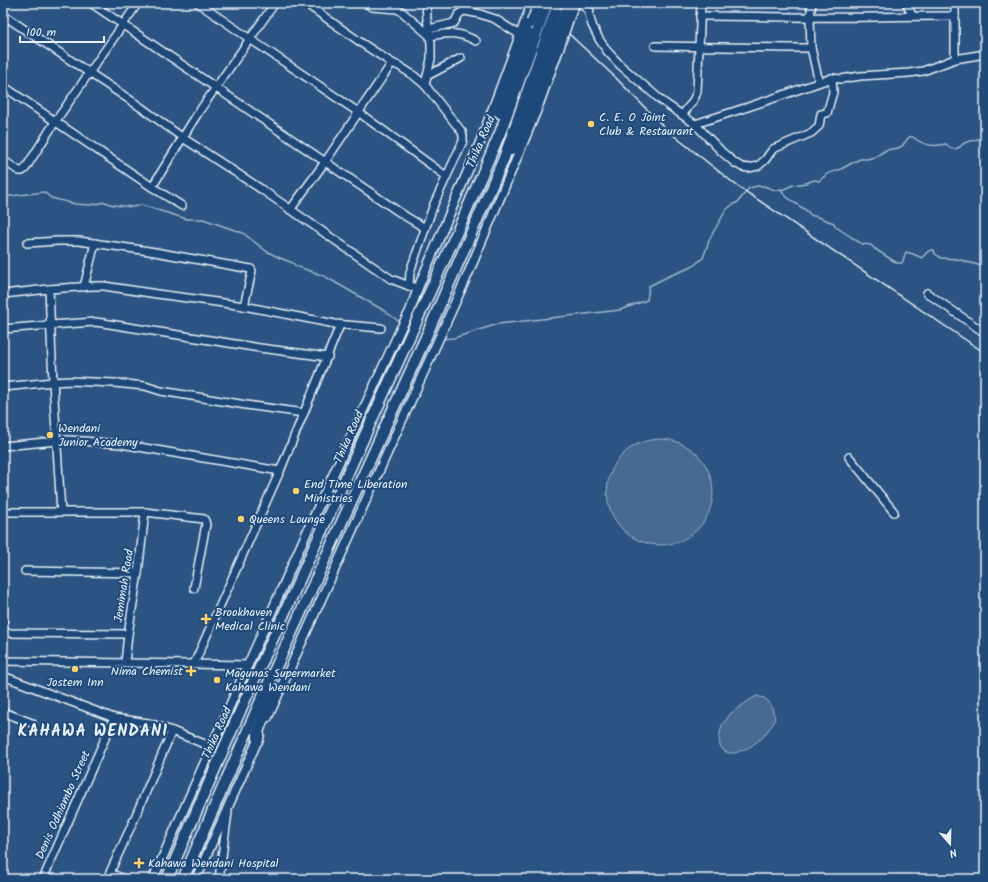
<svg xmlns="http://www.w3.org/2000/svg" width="988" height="882" viewBox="0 0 988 882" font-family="Kalam,sans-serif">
<rect width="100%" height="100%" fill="#2b5482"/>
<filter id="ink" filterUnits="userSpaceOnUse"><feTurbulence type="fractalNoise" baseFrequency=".025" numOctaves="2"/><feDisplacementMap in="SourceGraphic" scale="8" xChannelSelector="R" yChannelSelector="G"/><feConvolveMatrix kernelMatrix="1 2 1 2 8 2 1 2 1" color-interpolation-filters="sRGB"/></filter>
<g filter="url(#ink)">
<g fill="#476b93" stroke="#98aec6">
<circle cx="660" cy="492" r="53"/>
<polygon points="757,696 764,698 769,702 773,711 775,718 773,724 762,738 750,747 735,753 728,753 723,750 720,746 719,738 722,725 731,713 751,699"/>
</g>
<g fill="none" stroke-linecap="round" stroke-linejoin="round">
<g stroke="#a0b6cb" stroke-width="1.5">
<path d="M780 189C784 198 801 206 808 212L810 215 818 217 834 223 836 227 848 235 862 244 871 245 875 249 897 263H902C904 259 904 256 906 252L913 254 922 258C926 253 927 250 934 250L935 254 941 258 957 259 985 267"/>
<polyline points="3,197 44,192 51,198 75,204 90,205 105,202 113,205 133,207 141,205 187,219 203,219 243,233 266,251 280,258 293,263 296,266 324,276 383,310 400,322"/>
<path d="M441 339 454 338 498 324 620 310 647 300 649 286 669 276 692 267 703 258 710 238 726 210 732 205 738 202 749 188 758 186H764L769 188 775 190 784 189 793 185 806 183 814 180 819 181 827 174 841 169 860 159H867L875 157 886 150 898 148 902 146 909 137H913C922 145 934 147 946 144L950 148 955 149 960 147 964 143 985 137"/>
</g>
<g stroke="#e8f1f8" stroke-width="10">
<g id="minor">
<polyline points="91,3 405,216 425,228"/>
<polyline points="198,3 250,39 358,112 446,176"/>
<polyline points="305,3 363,44 392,63 399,66 413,75 425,85 462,132 463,136 463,141 434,204 412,266 410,273 409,286"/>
<path d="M369 3 370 6 372 7 397 9 401 11 430 36C449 33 458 31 476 41"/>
<polyline points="581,3 583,6 590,11 589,14 592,25 599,39 607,51 620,65 662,101 695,124 751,106 832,78 841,79 860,76 909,73 923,71 955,59 985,54"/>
<polyline points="812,3 810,17 811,48 819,82"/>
<polyline points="906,3 912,15"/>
<polyline points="3,15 142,108 183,138 261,189 391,279 409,286 418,288"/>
<path d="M700 16C758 16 817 18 876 17 902 16 928 16 955 16"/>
<polyline points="429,29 454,23 459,14 462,12 465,11 480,14 495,19 520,35"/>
<polyline points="655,46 789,48 811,48"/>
<polyline points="955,59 955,3"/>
<polyline points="427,76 461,58"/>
<polyline points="425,85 431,59 431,43 427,19 426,3"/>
<polyline points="3,86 152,187 182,206"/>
<path d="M682 115C688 107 695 101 697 91L701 3"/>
<polyline points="695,124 722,152 735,163 742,167 748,168 758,166 765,160 773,149 811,133 819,126 821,114 827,113 833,92 832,78"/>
<polyline points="3,160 19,171 22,171 25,169 55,122 138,3"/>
<polyline points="152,187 198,113 275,3"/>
<polyline points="290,210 325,162 392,63"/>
<polyline points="27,243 58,241 79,241 149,251 251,269 252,271 244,306"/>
<polyline points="84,287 95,243"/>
<polyline points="49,289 53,382 61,512"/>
<polyline points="927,293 985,333"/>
<polyline points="3,294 49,289 93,286 104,286 157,294 195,299 244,306 335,324 381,328"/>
<polyline points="3,329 51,325 95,322 103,323 260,348 328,357"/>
<polyline points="3,387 53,382 70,381 114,383 145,386 161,391 246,405 304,413"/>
<polyline points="3,446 68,440 121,444 280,471"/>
<polyline points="849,457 894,512"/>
<polyline points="3,512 145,512 204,519 205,521 206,524 194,588"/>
<polyline points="25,571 138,573"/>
<polyline points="3,609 3,635"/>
<polyline points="3,633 128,634"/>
<polyline points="3,661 248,665"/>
<polyline points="125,663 128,634 138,573 145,512"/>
<polyline points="194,664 280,471 340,325"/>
<polyline points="3,676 114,718 149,723 172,731 212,747"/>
<polyline points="3,712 32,723"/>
<polyline points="110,873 124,879"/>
<polyline points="43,879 114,718"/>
<polyline points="107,879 133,822 172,731"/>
<polyline points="219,879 228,812"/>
</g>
</g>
<g stroke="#e8f1f8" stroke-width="11">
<g id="major">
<polyline points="569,19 575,3"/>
<polyline points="268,717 468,274 536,112 559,49"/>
<polyline points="153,879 310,525 401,328 410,311 418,288 481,140 532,3"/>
<polyline points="196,879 260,735"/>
</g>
</g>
<g stroke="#e8f1f8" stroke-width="13">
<g id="highway">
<polyline points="565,14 568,3"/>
<polyline points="500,113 511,78 532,22"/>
<polyline points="511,150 517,141 525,124 554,43"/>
<polyline points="258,740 258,732 269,703 271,687"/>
<polyline points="167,879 245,700 461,223 500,133 537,32"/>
<polyline points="183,879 261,700 425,339 504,158 546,38"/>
</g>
</g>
<use href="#minor" stroke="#1f4a7a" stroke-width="7"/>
<use href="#major" stroke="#1f4a7a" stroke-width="8"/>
<use href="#highway" stroke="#1f4a7a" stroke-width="10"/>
<polyline stroke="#e8f1f8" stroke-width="1.5" points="536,3 615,77 668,131 736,185 985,353"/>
<g stroke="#e8f1f8" stroke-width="11" stroke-linecap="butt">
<polyline id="major-bridge" points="559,49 569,19"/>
</g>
<g stroke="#e8f1f8" stroke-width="13" stroke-linecap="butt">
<g id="highway-bridge">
<polyline points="532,22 539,3"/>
<polyline points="537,32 546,6"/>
<polyline points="546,38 556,10"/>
<polyline points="554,43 565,14"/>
</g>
</g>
<use href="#major-bridge" stroke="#1f4a7a" stroke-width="8"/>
<use href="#highway-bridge" stroke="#1f4a7a" stroke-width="10"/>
</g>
</g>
<g fill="#ffd166" stroke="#1f4a7a" stroke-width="1.5">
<circle cx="591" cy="124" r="4"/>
<circle cx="50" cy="435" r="4"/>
<circle cx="296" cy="491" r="4"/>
<circle cx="241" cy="519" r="4"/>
<path d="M204 613h4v4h4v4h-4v4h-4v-4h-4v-4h4z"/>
<circle cx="75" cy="669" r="4"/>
<path d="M189 665h4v4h4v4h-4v4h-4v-4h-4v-4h4z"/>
<circle cx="217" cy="680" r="4"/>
<path d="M137 857h4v4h4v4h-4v4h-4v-4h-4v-4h4z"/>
</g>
<g text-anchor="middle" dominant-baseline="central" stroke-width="4" stroke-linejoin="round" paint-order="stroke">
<g font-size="12" fill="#e8f1f8" stroke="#1f4a7a" text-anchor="start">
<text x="599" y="117">C. E. O Joint<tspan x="599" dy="14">Club &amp; Restaurant</tspan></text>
<text x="58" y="428">Wendani<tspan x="58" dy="14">Junior Academy</tspan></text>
<text x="304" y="484">End Time Liberation<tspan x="304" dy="14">Ministries</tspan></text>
<text x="249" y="519">Queens Lounge</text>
<text x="215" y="612">Brookhaven<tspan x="215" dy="14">Medical Clinic</tspan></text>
<text x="183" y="671" text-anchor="end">Nima Chemist</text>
<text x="225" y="673">Magunas Supermarket<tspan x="225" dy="14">Kahawa Wendani</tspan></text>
<text x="75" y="682" text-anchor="middle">Jostem Inn</text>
<text x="148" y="863">Kahawa Wendani Hospital</text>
</g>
<g font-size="12" fill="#e8f1f8" stroke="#1f4a7a">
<text transform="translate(481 142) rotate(-67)">Thika Road</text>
<text transform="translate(349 437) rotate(-66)">Thika Road</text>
<text transform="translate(124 586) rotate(-81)">Jemimah Road</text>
<text transform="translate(217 733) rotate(-66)">Thika Road</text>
<text transform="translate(63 805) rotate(-66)">Denis Odhiambo Street</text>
</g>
<g font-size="16" font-weight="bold" letter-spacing="1" fill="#e8f1f8" stroke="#1f4a7a">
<text x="93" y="731">KAHAWA WENDANI</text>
</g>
</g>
<rect width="988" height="882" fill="none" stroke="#1f4a7a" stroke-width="16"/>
<rect x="8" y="8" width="972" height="866" fill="none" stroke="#e8f1f8" stroke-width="1.5" filter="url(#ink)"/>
<g transform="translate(950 844) rotate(160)" stroke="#1f4a7a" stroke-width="3" paint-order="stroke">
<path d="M0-3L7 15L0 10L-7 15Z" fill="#e8f1f8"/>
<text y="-6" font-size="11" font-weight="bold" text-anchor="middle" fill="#e8f1f8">N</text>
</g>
<path d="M20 36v6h84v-6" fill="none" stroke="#e8f1f8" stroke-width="2"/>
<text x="26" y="36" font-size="12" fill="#e8f1f8" stroke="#1f4a7a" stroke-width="3" paint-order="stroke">100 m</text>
</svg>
